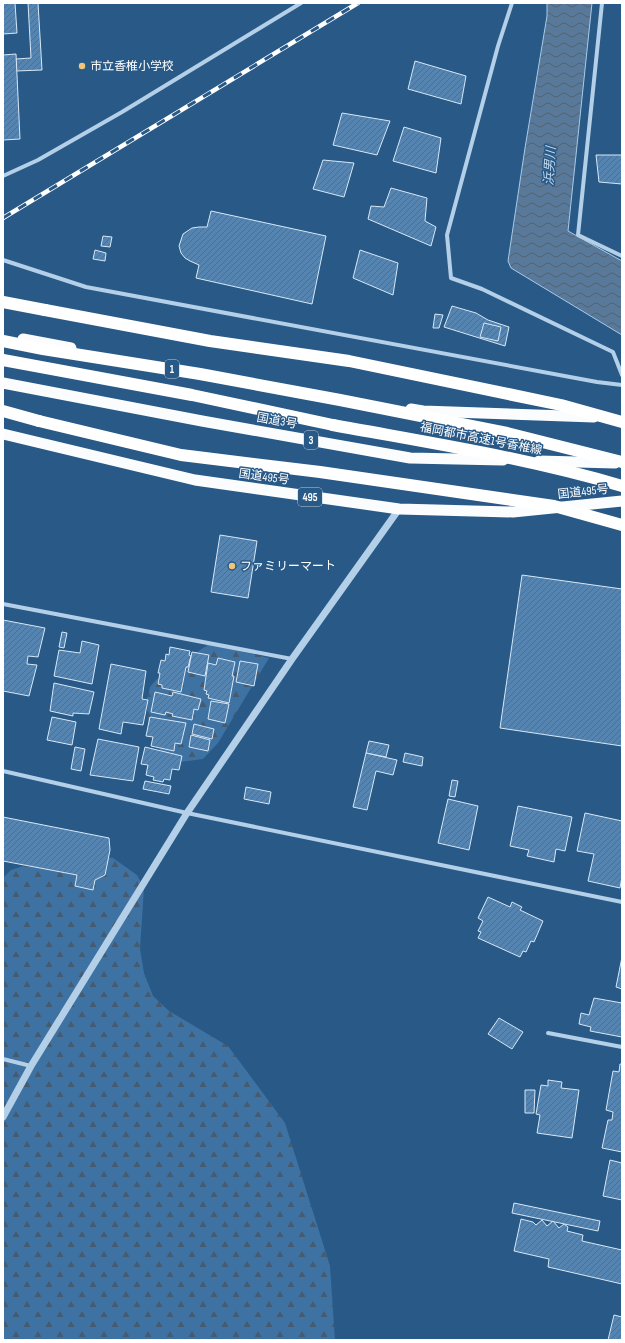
<svg xmlns="http://www.w3.org/2000/svg" width="625" height="1343" viewBox="0 0 625 1343" font-family="'Sofia Sans Condensed','Noto Sans JP',sans-serif">
<defs>
<pattern id="forest-firs" width="22" height="20" patternUnits="userSpaceOnUse"><rect width="22" height="20" fill="#3d72a3"/><path d="M5 1l3.5 6h-7zM16 11l3.5 6h-7z" fill="#465b6f"/></pattern>
<pattern id="water-waves" width="16" height="10" patternUnits="userSpaceOnUse"><rect width="16" height="10" fill="#587999"/><path d="M0 5q4-4 8 0t8 0" fill="none" stroke="#526272"/></pattern>
<pattern id="building-hatch" width="6" height="6" patternUnits="userSpaceOnUse"><rect width="6" height="6" fill="#5584b0"/><path d="M-1 1l2-2M0 6l6-6M5 7l2-2" fill="none" stroke="#516e88"/></pattern>
</defs>
<rect width="100%" height="100%" fill="#285987"/>
<g fill="url(#forest-firs)">
<polygon points="209,644 269,658 218,743 203,759 180,762 166,756 154,743 148,726 147,699 150,687 156,680"/>
<polygon points="73,854 113,858 137,875 144,888 140,949 144,973 153,996 169,1011 228,1046 285,1123 330,1266 335,1340 3,1340 3,878 11,870 29,864"/>
</g>
<polygon fill="url(#water-waves)" stroke="#a9cbe8" points="547,3 592,3 568,231 622,261 622,335 511,268 508,261 525,148 547,16"/>
<g fill="url(#building-hatch)" stroke="#d7e8f6">
<polygon points="3,3 15,3 17,33 3,34"/>
<polygon points="28,3 38,3 42,70 16,71 16,59 31,58"/>
<polygon points="16,54 20,139 3,140 3,55"/>
<polygon points="415,61 466,76 461,104 408,89"/>
<polygon points="342,113 390,121 377,155 333,145"/>
<polygon points="404,127 441,138 436,173 393,161"/>
<polygon points="596,155 622,155 622,184 599,182"/>
<polygon points="323,160 354,163 344,197 313,189"/>
<polygon points="391,188 427,198 425,221 436,227 431,246 368,219 371,206 384,207"/>
<polygon points="211,211 326,236 312,304 196,278 199,265 190,261 185,258 181,253 179,246 183,234 192,228 199,227 207,227"/>
<polygon points="103,236 112,237 110,247 101,246"/>
<polygon points="95,250 106,253 105,261 93,259"/>
<polygon points="360,250 398,263 393,295 353,278"/>
<polygon points="452,306 476,313 488,320 509,327 505,346 444,327"/>
<polygon points="435,314 443,315 439,328 433,328"/>
<polygon points="484,323 501,327 498,341 480,337"/>
<polygon points="220,535 257,541 248,598 211,592"/>
<polygon points="522,575 622,589 622,746 500,728"/>
<polygon points="3,620 45,628 38,657 28,656 27,664 37,665 29,696 3,691"/>
<polygon points="62,632 67,633 64,648 59,647"/>
<polygon points="82,641 99,645 92,684 54,676 59,650 80,653"/>
<polygon points="170,647 190,651 189,655 191,656 188,667 186,667 181,692 162,688 162,685 158,684 160,673 158,673 161,660 165,661 166,654 169,655"/>
<polygon points="192,652 209,655 205,676 188,672"/>
<polygon points="218,658 235,662 232,676 234,676 229,703 208,698 209,695 206,694 207,691 204,690 208,663 216,665"/>
<polygon points="240,661 258,664 254,686 236,682"/>
<polygon points="111,664 146,671 142,699 148,700 143,725 123,722 121,734 99,729"/>
<polygon points="54,683 94,692 89,714 73,713 73,716 50,711"/>
<polygon points="155,692 172,696 173,692 201,699 198,710 194,709 192,720 172,716 173,714 166,712 165,715 151,712"/>
<polygon points="211,701 229,704 225,723 208,719"/>
<polygon points="52,717 76,722 72,745 47,740"/>
<polygon points="150,717 186,723 181,744 175,743 174,751 151,746 153,737 146,736"/>
<polygon points="194,724 214,729 212,739 192,734"/>
<polygon points="191,735 210,740 208,751 189,747"/>
<polygon points="98,739 139,747 133,781 90,775"/>
<polygon points="369,741 389,745 386,757 366,753"/>
<polygon points="75,747 85,749 81,771 71,769"/>
<polygon points="145,747 182,756 179,770 172,769 170,780 164,779 163,782 153,780 154,777 146,775 148,765 141,764"/>
<polygon points="366,753 397,760 393,775 376,771 367,810 353,807"/>
<polygon points="405,753 423,757 422,766 403,762"/>
<polygon points="452,780 458,781 455,797 449,796"/>
<polygon points="145,781 171,786 169,794 143,789"/>
<polygon points="246,787 271,792 269,804 244,799"/>
<polygon points="448,799 478,806 469,850 438,843"/>
<polygon points="518,806 572,817 565,851 556,849 554,862 527,856 529,850 510,846"/>
<polygon points="585,813 622,821 622,877 620,888 588,881 594,854 577,851"/>
<polygon points="3,817 109,838 110,850 105,875 95,880 93,890 75,886 77,875 3,861"/>
<polygon points="488,897 510,907 512,902 522,907 520,910 543,921 534,942 531,941 526,952 523,951 520,957 478,938 481,932 478,931 483,921 478,918"/>
<polygon points="622,957 622,989 616,987"/>
<polygon points="594,998 622,1003 622,1037 590,1031 591,1027 579,1024 581,1013 589,1015"/>
<polygon points="499,1018 523,1032 512,1049 488,1034"/>
<polygon points="620,1064 622,1064 622,1152 602,1148 608,1120 612,1120 613,1112 606,1110 613,1071 619,1072"/>
<polygon points="548,1080 562,1082 561,1088 579,1090 572,1138 537,1133 540,1115 536,1114 541,1085 548,1086"/>
<polygon points="525,1090 535,1090 534,1113 525,1113"/>
<polygon points="610,1160 622,1163 622,1200 603,1196"/>
<polygon points="514,1203 600,1221 598,1231 512,1213"/>
<polygon points="521,1219 533,1222 536,1225 542,1220 547,1226 553,1221 559,1228 564,1224 568,1227 567,1231 583,1235 582,1241 622,1250 622,1284 548,1267 549,1259 514,1251"/>
<polygon points="614,1315 622,1317 622,1340 608,1340"/>
</g>
<g fill="none" stroke-linecap="round" stroke-linejoin="round">
<g stroke="#b4cfe8" stroke-width="4">
<polyline points="512,3 498,46 447,235 451,278 482,289 613,352 622,375"/>
<polyline points="602,3 578,235 622,256"/>
<polyline points="3,176 38,160 122,112 301,3"/>
<polyline points="3,260 86,287 597,382 622,385"/>
<polyline points="3,604 292,659"/>
<polyline points="3,771 187,813 622,902"/>
<polyline points="548,1033 622,1047"/>
<polyline points="3,1059 31,1066"/>
</g>
<polyline stroke="#b4cfe8" stroke-width="7" points="3,1117 31,1066 187,813 292,659 399,509"/>
<g stroke="#fafcfe" stroke-width="11">
<polyline points="23,339 71,348"/>
<polyline points="3,383 202,421 410,458 503,460"/>
<polyline points="411,409 423,411 594,417"/>
<polyline points="3,434 195,480 399,509 513,512 622,501"/>
<polyline points="539,461 615,463"/>
</g>
<g stroke="#fff" stroke-width="12">
<polyline points="3,302 45,310"/>
<polyline points="3,341 43,349 200,374 340,400 507,433 622,462"/>
<polyline points="3,360 192,395 333,425"/>
<polyline points="3,411 39,421"/>
</g>
<g stroke="#fff" stroke-width="4.5">
<polyline id="rail" points="3,218 358,3"/>
</g>
<use href="#rail" stroke="#285987" stroke-width="3" stroke-dasharray="9" stroke-linecap="butt"/>
<g stroke="#fff" stroke-width="12">
<polyline points="45,310 210,341 349,361 561,405 622,422"/>
<polyline points="39,421 181,455 320,472 554,506 622,525"/>
<path d="M333 425C430 443 528 458 622 486"/>
</g>
</g>
<g fill="#f0c57a" stroke="#285987" stroke-width="1.5">
<circle cx="82" cy="66" r="4"/>
<circle cx="232" cy="566" r="4"/>
</g>
<g text-anchor="middle" dominant-baseline="central" stroke-width="3" stroke-linejoin="round" paint-order="stroke">
<g fill="#285987" stroke="#becddb" stroke-width="1">
<rect x="165" y="360" width="14" height="18" rx="3"/>
<rect x="304" y="431" width="14" height="18" rx="3"/>
<rect x="298" y="488" width="24" height="18" rx="3"/>
</g>
<g font-size="11" font-weight="bold" fill="#fff">
<text x="172" y="369">1</text>
<text x="311" y="440">3</text>
<text x="310" y="497">495</text>
</g>
<g font-size="12" fill="#fff" stroke="#285987" text-anchor="start">
<text x="90" y="66">市立香椎小学校</text>
<text x="240" y="566">ファミリーマート</text>
</g>
<g font-size="12" fill="#fff" stroke="#285987">
<text transform="translate(277 421) rotate(10)">国道3号</text>
<text transform="translate(481 439) rotate(11)">福岡都市高速1号香椎線</text>
<text transform="translate(264 477) rotate(8)">国道495号</text>
<text transform="translate(583 492) rotate(-6)">国道495号</text>
</g>
<g font-size="13" font-style="italic" fill="#bfd9ef" stroke="#285987">
<text transform="translate(550 166) rotate(-86)">浜男川</text>
</g>
</g>
<rect width="625" height="1343" fill="none" stroke="#ffffff" stroke-width="8"/>
</svg>
